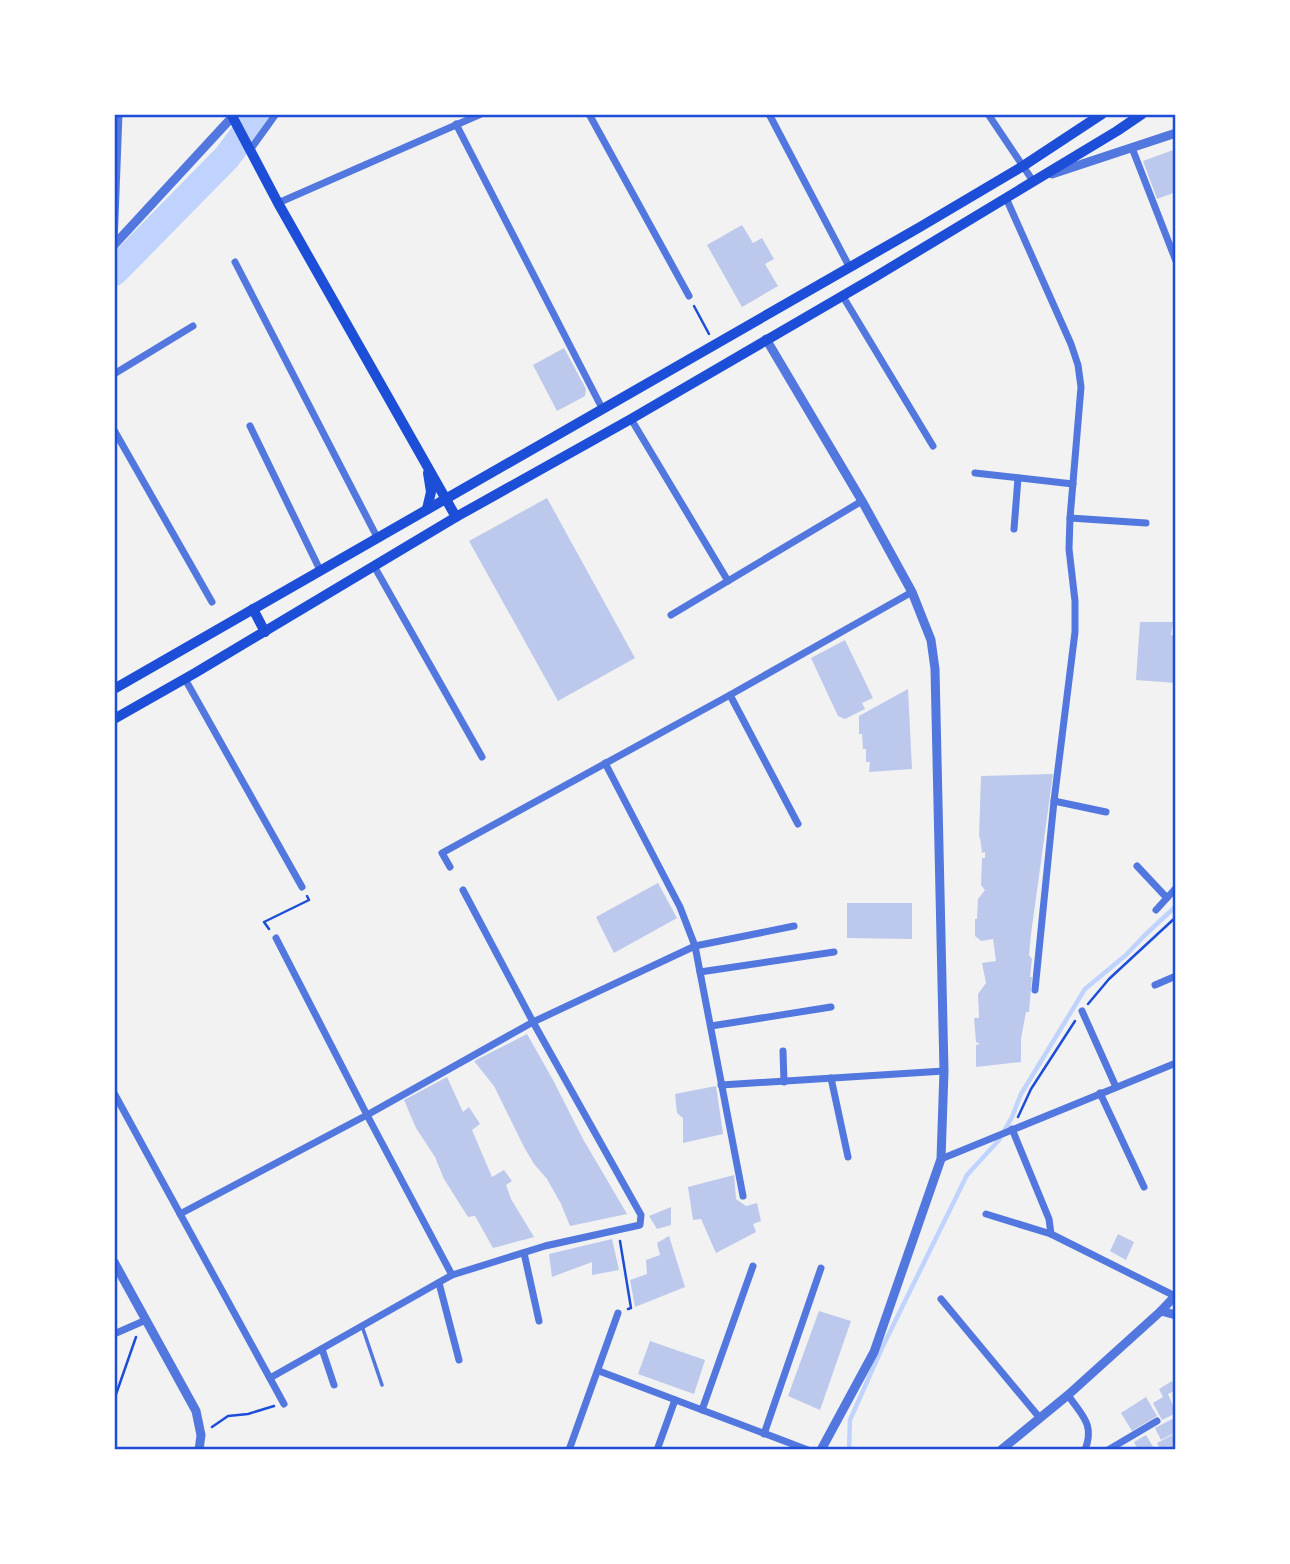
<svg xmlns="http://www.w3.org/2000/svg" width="1290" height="1564" viewBox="0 0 1290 1564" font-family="Raleway,sans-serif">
<rect width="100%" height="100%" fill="#f2f2f2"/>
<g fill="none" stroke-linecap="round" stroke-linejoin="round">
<polyline stroke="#bfd3fe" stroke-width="4.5" points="849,1450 850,1420 882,1348 967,1175 999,1140 1012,1117 1021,1094 1085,989 1126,955 1144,936 1176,906"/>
<polyline stroke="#bfd3fe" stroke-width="28" points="114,272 227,157 259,114"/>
</g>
<g fill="#bdc9ec">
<polygon points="1176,149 1176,192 1157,199 1143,161"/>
<polygon points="742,225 753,243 762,238 774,259 765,264 778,286 742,307 707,245"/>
<polygon points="564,348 586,389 585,396 557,411 533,365"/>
<polygon points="547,498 635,658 558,701 469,541"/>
<polygon points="1140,622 1173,622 1171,635 1176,635 1176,683 1136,680"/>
<polygon points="845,640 873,698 862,703 865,709 845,719 838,716 811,658"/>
<polygon points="908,689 912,769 869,772 870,762 866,762 866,749 863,749 862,734 859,734 859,716"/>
<polygon points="1053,774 1031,934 1029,955 1032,959 1030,977 1032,977 1029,1012 1026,1012 1021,1039 1021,1062 976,1067 976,1045 980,1044 976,1042 974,1018 979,1018 978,994 986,983 982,963 996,961 993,939 981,941 975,936 975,919 977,919 978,899 985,890 981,885 982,858 985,858 985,852 982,853 980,837 979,838 981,776"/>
<polygon points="658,883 677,918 614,953 596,917"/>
<polygon points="847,903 912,903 912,939 847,938"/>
<polygon points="527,1034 553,1080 583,1139 627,1214 570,1226 561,1204 547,1179 534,1164 524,1147 494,1086 474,1061"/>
<polygon points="447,1077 463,1112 469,1107 480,1124 472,1130 492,1177 504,1170 512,1181 506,1185 511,1199 534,1237 493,1248 475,1216 468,1217 444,1179 435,1157 416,1128 404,1100"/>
<polygon points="716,1086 723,1134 683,1143 683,1118 677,1113 675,1094"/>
<polygon points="734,1175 736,1199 746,1206 757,1203 761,1221 753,1224 756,1232 716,1253 701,1219 693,1220 688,1187"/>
<polygon points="671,1207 671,1225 657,1229 649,1216"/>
<polygon points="1118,1234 1134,1242 1126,1260 1110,1251"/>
<polygon points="669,1236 685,1287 635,1307 630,1280 647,1274 646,1260 660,1255 657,1243"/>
<polygon points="612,1239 619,1270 592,1275 592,1262 552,1277 549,1254"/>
<polygon points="819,1311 851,1321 820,1410 788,1396"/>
<polygon points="650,1341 705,1360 694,1394 638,1374"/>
<polygon points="1172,1381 1176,1390 1168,1394 1176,1413 1162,1420 1153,1403 1163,1397 1159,1389"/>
<polygon points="1146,1397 1157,1416 1132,1431 1121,1413"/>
<polygon points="1176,1417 1176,1432 1161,1440 1155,1428"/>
<polygon points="1176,1433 1176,1447 1169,1450 1161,1450 1157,1443"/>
<polygon points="1146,1435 1155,1450 1138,1450 1134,1442"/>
</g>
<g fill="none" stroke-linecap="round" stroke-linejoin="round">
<g stroke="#1d4ed8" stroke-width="2.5">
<polyline points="694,306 709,334"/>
<polyline points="269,929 264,922 309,900 307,896"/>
<polyline points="1088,1004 1109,979 1176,917"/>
<polyline points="1018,1117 1031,1089 1075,1021"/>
<polyline points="620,1241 631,1308 628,1309"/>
<polyline points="114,1400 136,1337"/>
<polyline points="212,1427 228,1416 248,1414 274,1406"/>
</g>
<polyline stroke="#5277de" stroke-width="3.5" points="362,1326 382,1385"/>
<g stroke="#5277de" stroke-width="7">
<polyline points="589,114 689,296"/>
<polyline points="769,114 850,268"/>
<polyline points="988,114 1033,181"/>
<polyline points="456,124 603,410"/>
<polyline points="1132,148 1176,261"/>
<polyline points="250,150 276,114"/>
<polyline points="1006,198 1071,344 1078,365 1081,387 1070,518 1069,549 1075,601 1075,632 1054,801 1035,990"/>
<polyline points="278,203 481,114"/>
<polyline points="114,244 119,114"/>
<polyline points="235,262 377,537"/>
<polyline points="842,295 933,446"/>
<polyline points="114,374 193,326"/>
<polyline points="631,419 728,581"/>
<polyline points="250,426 320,570"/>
<polyline points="114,430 212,602"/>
<polyline points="975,473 1073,484"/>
<polyline points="1070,518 1146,523"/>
<polyline points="1014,529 1018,478"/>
<polyline points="374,566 482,757"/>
<polyline points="671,615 862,501"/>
<polyline points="185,679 302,887"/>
<polyline points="730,695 798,824"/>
<polyline points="605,763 680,907 695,946 743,1196"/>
<polyline points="1054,801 1106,812"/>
<polyline points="1137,866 1167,898"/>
<polyline points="450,867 442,853 730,695 912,592"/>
<polyline points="1156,910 1176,888"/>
<polyline points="276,938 367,1115 452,1275"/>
<polyline points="700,972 834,952"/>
<polyline points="1155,985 1176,976"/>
<polyline points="1082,1011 1116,1087"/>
<polyline points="711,1026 831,1007"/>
<polyline points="783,1051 784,1082"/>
<polyline points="831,1078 848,1157"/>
<polyline points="721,1085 944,1071"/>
<polyline points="114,1093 284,1404"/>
<polyline points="1100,1093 1144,1187"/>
<polyline points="1012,1129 1049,1219 1051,1234"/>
<polyline points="941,1159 1176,1063"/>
<polyline points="180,1214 367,1115 533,1022 695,946 794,926"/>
<polyline points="986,1214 1051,1234 1175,1296"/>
<polyline points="524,1253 539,1321"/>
<polyline points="439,1283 459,1360"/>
<polyline points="941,1299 1039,1417"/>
<polyline points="114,1334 146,1320"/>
<polyline points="322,1349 334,1385"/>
<polyline points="599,1371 808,1450"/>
<polyline points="270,1378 452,1275 545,1246 640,1225 641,1215 533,1022 463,890"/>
<path d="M1068 1395C1082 1416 1095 1424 1085 1450"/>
<polyline points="702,1410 753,1266"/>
<polyline points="764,1434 821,1268"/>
<polyline points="569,1450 618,1313"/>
<polyline points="657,1450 675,1400"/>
<polyline points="1108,1450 1157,1421"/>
</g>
<g stroke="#5277de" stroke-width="9">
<polyline points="1052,174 1176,133"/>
<polyline points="114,245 235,114"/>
<polyline points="766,339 862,501 912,592 931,640 935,669 944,1071 941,1159 874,1352 821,1450"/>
<polyline points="114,1262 196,1411 201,1435 199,1450"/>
<polyline points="1161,1311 1176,1315"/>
<polyline points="1001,1450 1068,1395 1161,1311 1176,1295"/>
</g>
<g stroke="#1d4ed8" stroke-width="10">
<polyline points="231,114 278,203 456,517"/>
<polyline points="427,509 431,492 428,473"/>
</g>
<g stroke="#1d4ed8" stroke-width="10">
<polyline points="253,609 265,632"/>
<polyline points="114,689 920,227 1023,166 1102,114"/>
<polyline points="114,719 195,673 456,517 631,419 875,277 1117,131 1142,114"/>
</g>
</g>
<rect width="1290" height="1564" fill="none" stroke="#ffffff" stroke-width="231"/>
<rect x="116" y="116" width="1058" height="1332" fill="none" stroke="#1d4ed8" stroke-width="2.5"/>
</svg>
